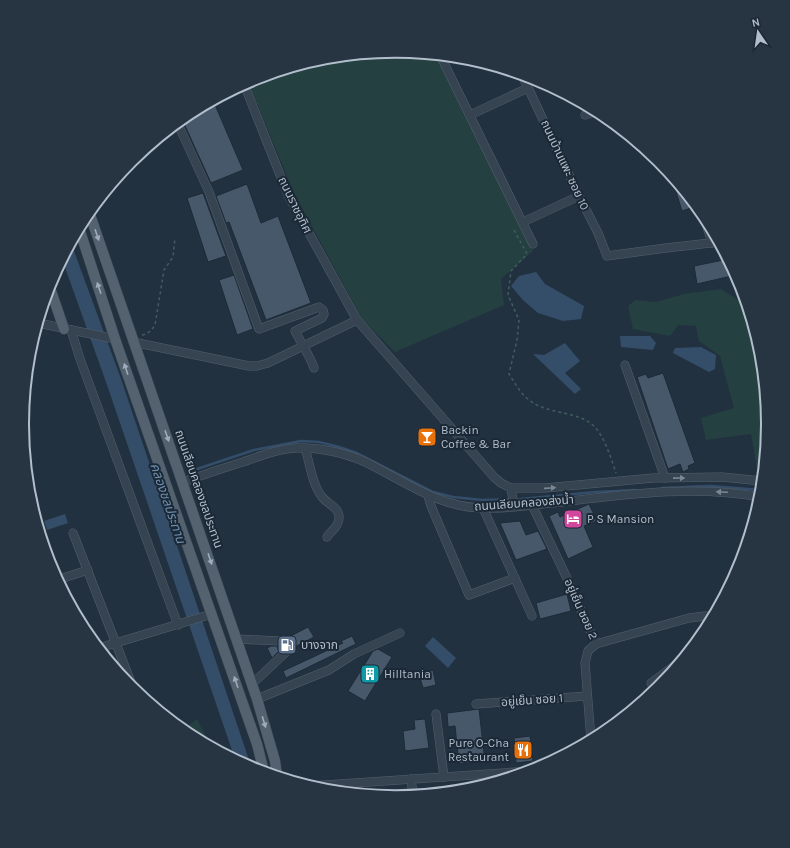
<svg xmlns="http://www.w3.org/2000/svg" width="790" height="848" viewBox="0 0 790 848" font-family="Karla,'Noto Sans Thai',sans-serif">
<rect width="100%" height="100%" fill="#223140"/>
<g fill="#244041">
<polygon points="395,51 435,55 533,251 501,279 504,305 395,352 362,319 294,193 248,82 322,58"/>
<polygon points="721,289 747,306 761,351 768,424 763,476 758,475 751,434 706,440 701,418 734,408 720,356 699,341 696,326 678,325 670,336 633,329 628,306 635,300 656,302 684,294"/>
<polygon points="34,505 45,543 43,543 32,506"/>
<polygon points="197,719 211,747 183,730"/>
</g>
<g fill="#344e69">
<polygon points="71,243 120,376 252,769 235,759 106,382 62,259"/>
<polygon points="536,272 545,284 584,306 581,319 563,321 538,313 523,300 511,286 519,276"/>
<polygon points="620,336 650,336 656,343 653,350 621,347"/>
<polygon points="565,343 580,361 565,373 581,389 575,394 533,354 544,355"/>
<polygon points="701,347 716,355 715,369 709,372 673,353 675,348"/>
<polygon points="65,514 68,523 47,530 44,521"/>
<polygon points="433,637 456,658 448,668 425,646"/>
</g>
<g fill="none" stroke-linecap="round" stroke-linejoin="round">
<g stroke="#344e69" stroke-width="2.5">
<polyline points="197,469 254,450 301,441 319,442 339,447 357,453 433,492 453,497 482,500 521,499 596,492 635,490"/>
<polyline points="662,488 710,486 761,490"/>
</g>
</g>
<g fill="#47586a" stroke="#1d2a37">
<polygon points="213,100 243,170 211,183 182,119 188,114"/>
<polygon points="671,176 697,206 682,211"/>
<polygon points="247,184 261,223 278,216 311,303 266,320 229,222 226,223 216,196"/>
<polygon points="203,193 226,256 208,262 187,198"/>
<polygon points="728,259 736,275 697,284 694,266"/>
<polygon points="234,275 253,329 237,335 219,280"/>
<polygon points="663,373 695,463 688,466 689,469 683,472 680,464 668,469 637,377 646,374 648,378"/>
<polygon points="589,504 597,521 584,526 593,547 568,559 549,516 558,512 560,517"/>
<polygon points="520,521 526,535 538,531 547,549 516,560 500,523"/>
<polygon points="567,594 571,611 540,619 536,603"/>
<polygon points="308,627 314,637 291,649 285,639"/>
<polygon points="352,636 356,644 286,678 283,671 343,643 341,641"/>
<polygon points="271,646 277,646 279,651 272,658 267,648"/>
<polygon points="378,649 392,657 365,701 348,691 373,651"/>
<polygon points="433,670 436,685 423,688 419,674"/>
<polygon points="479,709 485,761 459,764 455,726 448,727 447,713"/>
<polygon points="425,719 429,748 405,751 403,731 415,729 414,720"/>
<polygon points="530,736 533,761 516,763 514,738"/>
</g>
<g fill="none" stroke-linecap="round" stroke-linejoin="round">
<g stroke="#54616e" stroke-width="9">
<g id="minor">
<polyline points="440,55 533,244"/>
<polyline points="522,75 579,196 598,233 607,256 666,248 719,242"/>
<polyline points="244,84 288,195 357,320 494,477 501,483 511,488 545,488 653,478 722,477 762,481"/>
<polyline points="470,115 528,88"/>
<polyline points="585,115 597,111"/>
<path d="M177 122 209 192 259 329 319 307 323 310 324 314 322 318 295 331C301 343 310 356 314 368"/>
<polyline points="703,214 712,243"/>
<polyline points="523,222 579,196"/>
<polyline points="38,323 115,339"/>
<polyline points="71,330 80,359 178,625"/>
<polyline points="133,342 249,366 257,366 268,363 357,320"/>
<polyline points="625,365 665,478"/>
<path d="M305 448C310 464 312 485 323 498 328 504 338 507 339 516 340 525 332 530 327 537"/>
<path d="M183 482C203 475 223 468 243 462 260 456 278 449 296 448 322 447 352 454 375 467 410 485 442 508 484 508 509 509 536 504 562 502 628 494 695 485 761 497"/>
<polyline points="511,488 514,506"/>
<polyline points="428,496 431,506 469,595 515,578"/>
<polyline points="532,505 566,576 596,644"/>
<polyline points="483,508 532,616"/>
<polyline points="73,533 134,690"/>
<polyline points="57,580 88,570"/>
<polyline points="237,639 280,641 286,652 252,684"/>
<polyline points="99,648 212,614"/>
<polyline points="651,683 682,660"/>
<polyline points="257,699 329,670 354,654 400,633"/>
<polyline points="476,704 587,696"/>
<polyline points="436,714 444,777"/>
<polyline points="591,740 585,663 588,651 596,644 689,618 705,616 713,616"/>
<polyline points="411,779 413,795"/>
<polyline points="310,786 531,771"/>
</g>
</g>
<g stroke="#3f4c59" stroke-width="11">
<g id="major">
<polyline points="89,212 257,699 275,761 277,776"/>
<polyline points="79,228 115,339 257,744 264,772"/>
<polyline points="49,285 64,329"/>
</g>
</g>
<g stroke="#425d5e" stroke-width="1.5" stroke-dasharray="3 3" stroke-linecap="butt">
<path d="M514 230 527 254 511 271 508 295 519 320 517 340 509 374C515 383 520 393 529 400 548 415 576 410 594 426 605 438 611 458 616 473"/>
<path d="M142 335C148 334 152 330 155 325L164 270 173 257 175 238"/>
</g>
<use href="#minor" stroke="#364350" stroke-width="8"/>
<use href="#major" stroke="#546270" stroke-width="10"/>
</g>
<defs><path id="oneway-solid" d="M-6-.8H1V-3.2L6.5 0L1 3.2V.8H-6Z"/></defs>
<g fill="#9facb9">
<use href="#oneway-solid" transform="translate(97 235) rotate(71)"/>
<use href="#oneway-solid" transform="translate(99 288) rotate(-109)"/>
<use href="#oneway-solid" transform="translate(126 369) rotate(-109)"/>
<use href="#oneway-solid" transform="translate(167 436) rotate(71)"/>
<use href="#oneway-solid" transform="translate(210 559) rotate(71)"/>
<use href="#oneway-solid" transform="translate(236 682) rotate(-109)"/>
<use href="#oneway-solid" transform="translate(264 722) rotate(73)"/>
</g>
<g fill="#7a8794">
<use href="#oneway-solid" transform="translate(679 478) rotate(-1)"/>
<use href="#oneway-solid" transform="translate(550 488) rotate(-4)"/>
<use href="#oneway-solid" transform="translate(722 492) rotate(-177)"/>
</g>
<defs>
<g id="bar-square" transform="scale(1)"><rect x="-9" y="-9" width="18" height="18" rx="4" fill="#e8710a" stroke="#1b2835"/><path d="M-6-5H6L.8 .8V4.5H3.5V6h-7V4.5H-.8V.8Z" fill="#fff"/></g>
<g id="hotel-square" transform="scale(1)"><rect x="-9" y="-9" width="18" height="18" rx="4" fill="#d1479c" stroke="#1b2835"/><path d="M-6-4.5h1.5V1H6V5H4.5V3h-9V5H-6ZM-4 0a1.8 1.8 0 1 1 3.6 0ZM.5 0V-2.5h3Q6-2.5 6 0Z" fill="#fff"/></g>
<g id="fuel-square" transform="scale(1)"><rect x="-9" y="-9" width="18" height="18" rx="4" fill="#5c6f8a" stroke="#1b2835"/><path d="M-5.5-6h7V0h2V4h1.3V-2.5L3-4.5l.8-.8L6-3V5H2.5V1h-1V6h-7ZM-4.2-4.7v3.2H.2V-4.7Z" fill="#fff"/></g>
<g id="building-square" transform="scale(1)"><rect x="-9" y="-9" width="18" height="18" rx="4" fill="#0f9aa8" stroke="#1b2835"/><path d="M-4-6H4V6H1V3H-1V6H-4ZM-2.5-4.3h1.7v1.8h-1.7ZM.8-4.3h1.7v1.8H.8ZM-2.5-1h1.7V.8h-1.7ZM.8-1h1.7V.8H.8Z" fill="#fff"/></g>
<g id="restaurant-square" transform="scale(1)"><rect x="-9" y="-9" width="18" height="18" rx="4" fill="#e8710a" stroke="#1b2835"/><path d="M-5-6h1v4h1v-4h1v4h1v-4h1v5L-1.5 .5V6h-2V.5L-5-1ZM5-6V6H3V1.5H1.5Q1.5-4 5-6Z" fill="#fff"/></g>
</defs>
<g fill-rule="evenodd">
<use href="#bar-square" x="427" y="437"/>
<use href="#hotel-square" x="573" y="519"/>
<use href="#fuel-square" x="287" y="645"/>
<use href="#building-square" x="370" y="674"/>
<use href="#restaurant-square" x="523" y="750"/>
</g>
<g text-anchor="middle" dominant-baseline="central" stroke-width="4" stroke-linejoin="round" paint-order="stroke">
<g font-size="12" fill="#b2becb" stroke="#1b2835">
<text transform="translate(565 165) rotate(65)">ถนนบ้านแพะ ซอย 10</text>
<text transform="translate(295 205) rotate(64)">ถนนราชอุทิศ</text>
<text transform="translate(199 489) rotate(71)">ถนนเลียบคลองชลประทาน</text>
<text transform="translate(524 503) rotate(-4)">ถนนเลียบคลองส่งน้ำ</text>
<text transform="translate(581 609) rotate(66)">อยู่เย็น ซอย 2</text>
<text transform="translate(532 700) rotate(-4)">อยู่เย็น ซอย 1</text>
</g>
<g font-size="12" fill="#b2becb" stroke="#1b2835" text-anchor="start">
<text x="441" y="430">Backin<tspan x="441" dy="14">Coffee &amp; Bar</tspan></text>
<text x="587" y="519">P S Mansion</text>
<text x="301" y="645">บางจาก</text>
<text x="384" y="674">Hilltania</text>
<text x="509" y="743" text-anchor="end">Pure O-Cha<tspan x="509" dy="14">Restaurant</tspan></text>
</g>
<g font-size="13" font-style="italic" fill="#6f91b1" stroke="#1b2835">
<text transform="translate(168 503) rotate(71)">คลองชลประทาน</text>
</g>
</g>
<path d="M0 0H790V848H0ZM29 424a366 366 0 1 1 732 0a366 366 0 1 1-732 0Z" fill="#273441" fill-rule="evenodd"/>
<path fill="none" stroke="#b2becb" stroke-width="2" d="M29 424a366 366 0 1 1 732 0a366 366 0 1 1-732 0Z"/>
<g transform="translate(758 32) rotate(347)" stroke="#1b2835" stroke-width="3" paint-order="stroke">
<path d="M0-3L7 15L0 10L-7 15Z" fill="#b2becb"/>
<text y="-6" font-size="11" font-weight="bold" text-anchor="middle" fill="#b2becb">N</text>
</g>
</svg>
